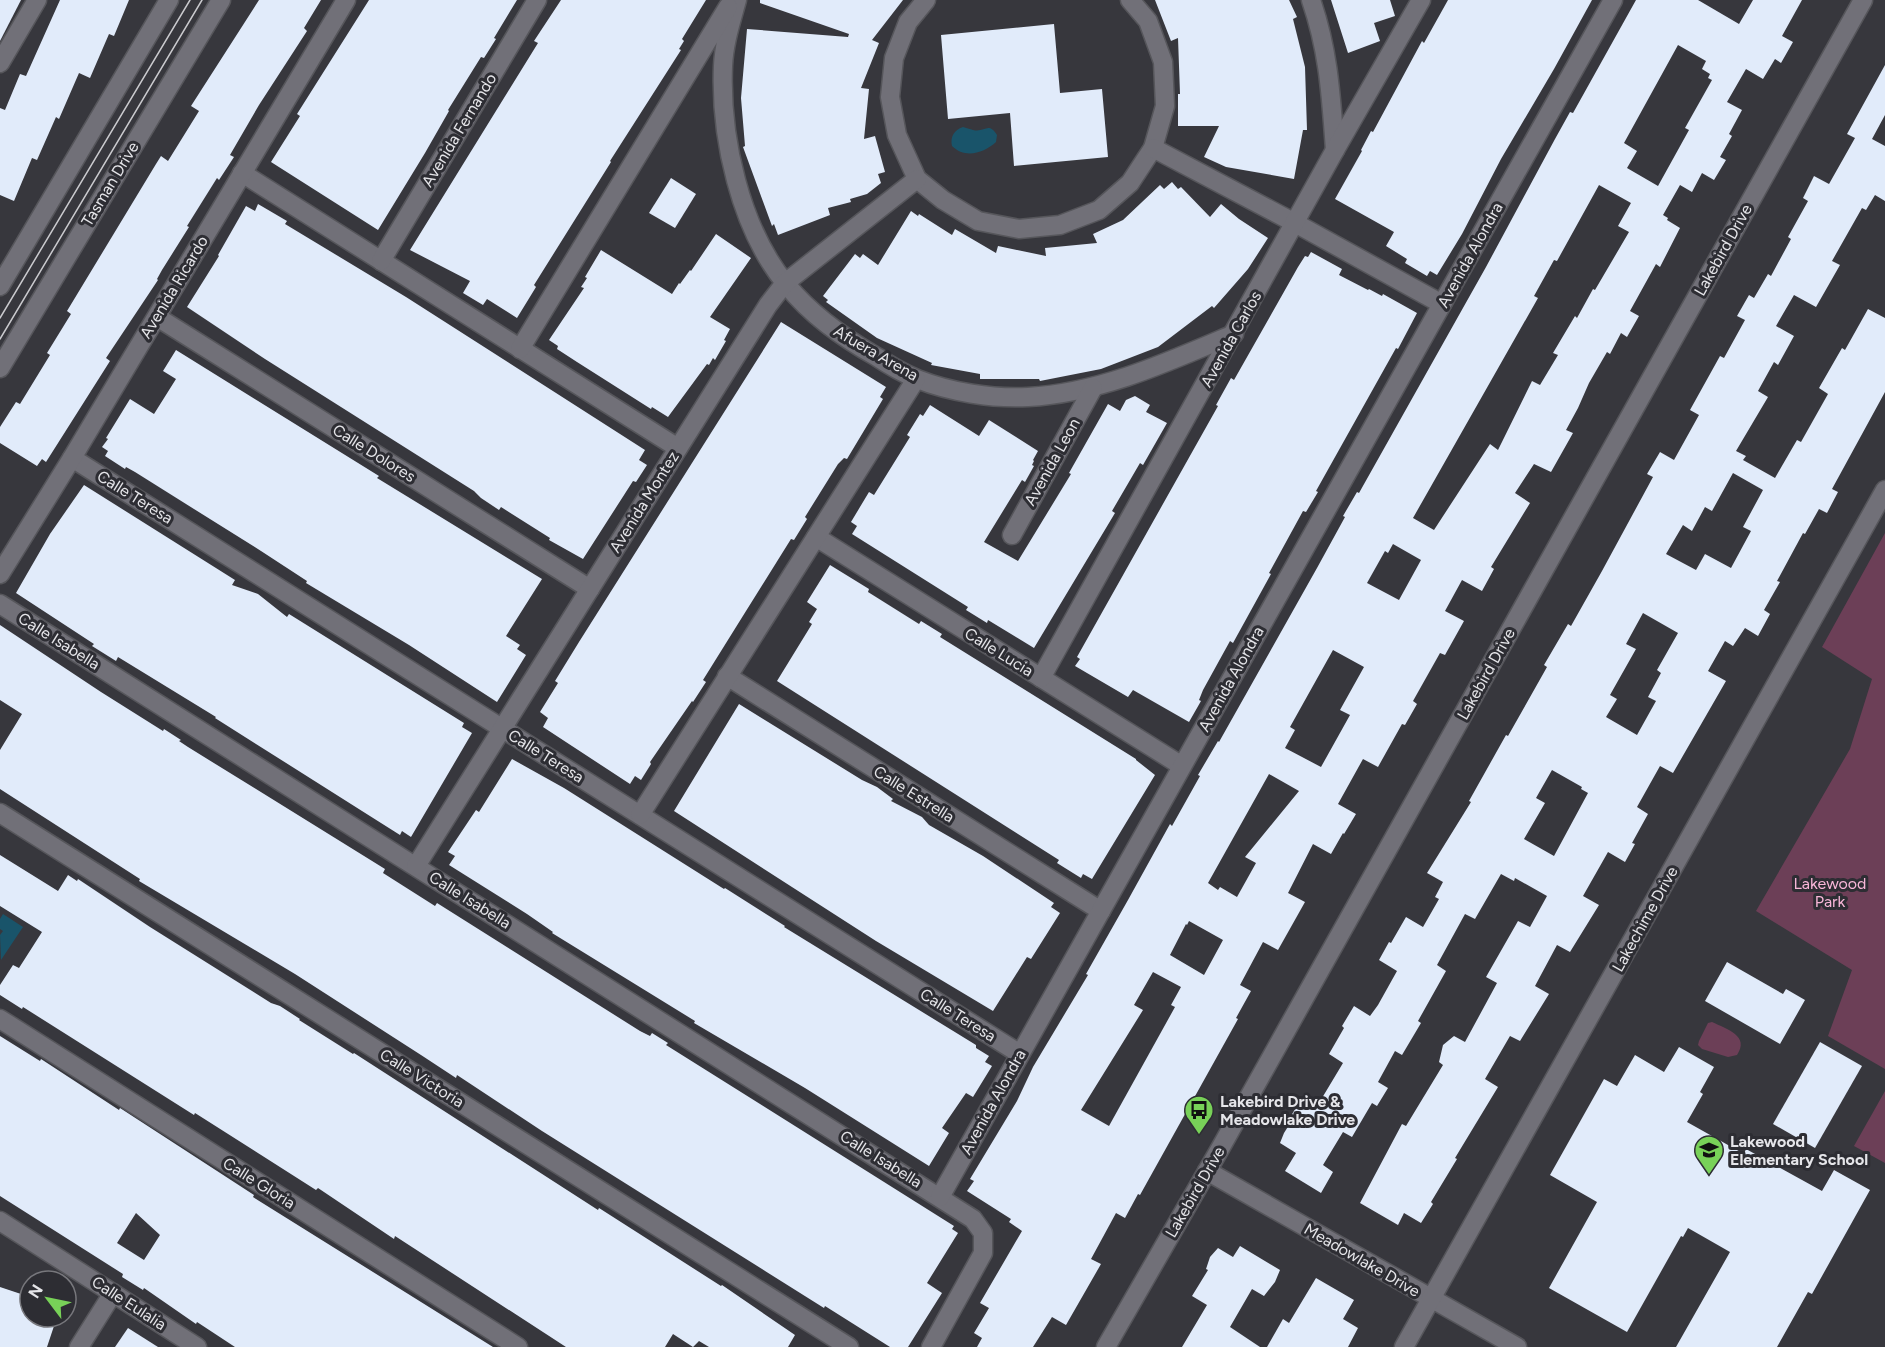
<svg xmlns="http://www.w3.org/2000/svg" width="1885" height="1347" viewBox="0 0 1885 1347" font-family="Figtree,sans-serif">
<rect width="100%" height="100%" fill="#37373d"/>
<g fill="#6c3f57">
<polygon points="1885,533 1885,1069 1828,1036 1852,970 1756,911 1850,749 1872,679 1822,647"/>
<path d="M1712 1022C1727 1029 1750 1036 1737 1055L1728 1057 1702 1049 1698 1045 1699 1041 1708 1023Z"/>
<polygon points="1885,1091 1885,1163 1854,1146"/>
</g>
<g fill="#19546a">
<path d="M963 127C966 128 970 129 973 130 985 133 988 121 997 135L996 142C984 153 965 159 952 146 950 137 954 130 963 127Z"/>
<polygon points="3,914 23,927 1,960 0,935 3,931 0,929 0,919"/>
</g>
<g fill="#e1ebfa" fill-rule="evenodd">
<polygon points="0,0 21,0 0,41"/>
<polygon points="60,0 129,0 114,36 109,34 90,78 79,73 59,119 56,117 37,160 32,158 14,201 0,195 0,108 5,110 20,74 26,76"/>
<polygon points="259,0 321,0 304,28 307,31 259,105 230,155 234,157 219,180 217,178 187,226 189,227 162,270 157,279 158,280 106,358 110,361 46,462 42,459 37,466 0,443 0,427 16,402 20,404 50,355 47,353 71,314 67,311 156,164 161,156 168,161 199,111 191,106"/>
<polygon points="369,0 517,0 494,38 496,39 484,58 481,57 448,110 449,111 425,153 378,230 271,162 300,116 297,114"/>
<polygon points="561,0 706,0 682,39 684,41 679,49 681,50 610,161 611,162 534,285 536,287 517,318 487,299 483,305 463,293 470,281 410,250 538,43 534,41"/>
<polygon points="760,0 903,0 872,40 879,43 861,88 869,89 864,139 875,136 885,172 878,174 881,183 867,194 850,199 851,202 828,208 830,215 778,235 774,224 772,226 743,147 745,146 741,98 747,29 848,37 849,34 760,3"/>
<polygon points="1155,0 1289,0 1297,17 1293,19 1305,67 1307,130 1303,130 1294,179 1226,167 1204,157 1219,126 1178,126 1178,94 1180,94 1178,38 1171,41"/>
<polygon points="1331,0 1390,0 1395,16 1374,23 1380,41 1348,53"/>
<polygon points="1448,0 1592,0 1554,69 1501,159 1462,234 1437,275 1430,271 1427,276 1405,263 1407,259 1386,246 1394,232 1335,199 1362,151 1361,150 1371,131 1373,132 1422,41 1424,43"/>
<path d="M1636 0H1698L1739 24 1753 0H1802L1782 36 1793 42 1781 63 1775 59 1763 79 1746 69 1727 102 1742 110 1729 134 1732 136 1720 157 1726 160 1714 180 1702 173 1692 192 1680 185 1663 215 1668 218 1667 220 1680 228 1660 267 1656 264 1630 311 1639 316 1627 337 1621 333 1610 354 1607 352 1589 383 1578 408 1566 430 1573 433 1551 472 1534 464 1515 493 1530 503 1491 567 1494 569 1482 591 1462 580 1445 611 1464 621 1445 655 1440 653 1413 701 1417 704 1405 725 1402 724 1378 767 1363 759 1338 804 1356 814 1344 834 1343 833 1331 854 1313 844 1288 893 1305 902 1278 950 1263 942 1240 985 1251 991 1236 1018 1238 1019 1140 1195 1138 1194 1125 1218 1116 1213 1091 1259 1101 1264 1066 1325 1052 1317 1033 1347H977L982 1338 974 1333 989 1308 980 1303 1022 1231 1009 1222 1011 1219 967 1191 974 1181 970 1179 1017 1101 1033 1067 1088 975 1086 974 1128 900 1170 824 1172 826 1200 776 1198 775 1218 741 1219 742 1317 568 1345 517 1343 516 1357 492 1359 493 1486 267 1555 139 1570 112 1573 113ZM1678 45 1706 61 1702 69 1710 74 1708 78 1712 80 1685 128 1689 130 1658 186 1627 168 1637 151 1624 143ZM1599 185 1631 203 1618 226 1629 232 1595 290 1593 289 1577 318 1575 316 1553 353 1558 355 1540 385 1532 381 1498 450 1490 444 1434 530 1413 518 1538 298 1534 296 1554 260 1557 261ZM1393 544 1421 560 1399 600 1367 583 1385 551 1388 553ZM1333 650 1364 667 1340 710 1350 715 1321 767 1285 748 1295 730 1290 727ZM1269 774 1299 791 1245 857 1256 863 1237 897 1220 887 1218 890 1208 883ZM1189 921 1223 940 1204 975 1170 955 1186 924 1187 925ZM1153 972 1181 987 1171 1005 1175 1007 1109 1126 1081 1110 1143 1010 1134 1005Z"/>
<polygon points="1054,24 1060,93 1102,89 1108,157 1014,166 1010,113 948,119 941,35"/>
<path d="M1885 65V115L1872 139 1885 146V201L1875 195 1866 210 1862 208 1832 261 1840 265 1816 307 1794 295 1776 326 1794 336 1778 365 1774 362 1758 391 1768 397 1736 451 1746 456 1743 460 1775 478 1797 440 1801 442 1828 394 1819 388 1842 348 1845 350 1868 309 1885 318V392L1832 489 1838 492 1827 513 1819 509 1805 534 1803 533 1777 581 1780 582 1764 610 1770 614 1758 636 1745 628 1733 646 1725 641 1708 671 1726 681 1673 773 1660 766 1637 807 1648 814 1632 843 1635 844 1625 862 1608 852 1583 896 1599 905 1570 952 1557 945 1535 986 1549 994 1520 1041 1510 1036 1485 1079 1498 1087 1455 1158 1457 1159 1431 1202 1433 1204 1421 1223 1404 1213 1398 1225 1360 1203 1402 1124 1406 1126 1443 1065 1439 1062 1443 1045 1454 1036 1465 1042 1497 983 1486 977 1518 921 1530 927 1547 896 1515 878 1514 881 1501 874 1475 919 1465 914 1437 965 1446 971 1418 1021 1421 1023 1402 1055 1395 1051 1378 1082 1388 1088 1377 1106 1372 1103 1352 1137 1343 1132 1323 1165 1333 1172 1321 1193 1285 1171 1296 1153 1280 1143 1284 1133 1294 1117 1291 1116 1304 1094 1319 1103 1343 1063 1329 1054 1344 1028 1342 1026 1354 1006 1370 1016 1378 1005 1397 971 1379 960 1389 942 1391 943 1406 917 1423 927 1439 899 1435 897 1443 882 1427 873 1471 802 1469 801 1506 735 1508 736 1547 667 1544 665 1568 624 1571 626 1602 571 1653 477 1647 474 1660 452 1674 460 1699 415 1690 410 1720 356 1724 358 1745 320 1737 316 1749 295 1754 298 1768 274 1771 276 1791 239 1788 237 1808 201 1803 198 1814 176 1829 184 1855 138 1847 134ZM1733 473 1763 490 1743 527 1751 531 1731 568 1705 554 1696 570 1666 554 1683 525 1692 531 1705 507 1712 511ZM1643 613 1678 633 1657 670 1661 673 1648 697 1656 701 1637 735 1606 717 1617 699 1610 695 1636 649 1626 644ZM1552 770 1582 787 1581 789 1588 793 1554 856 1524 839 1545 803 1536 798Z"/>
<polygon points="671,178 696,194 675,228 649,213"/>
<polygon points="1172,182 1178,189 1181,187 1210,217 1221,204 1239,219 1268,238 1248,269 1214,308 1212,306 1158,347 1101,369 1040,381 1039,379 980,379 980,374 931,365 932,363 877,338 826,302 828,300 823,296 855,254 860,258 863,254 878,265 911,211 918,216 919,214 952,235 955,229 996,253 998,246 1046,256 1045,248 1097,243 1093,234 1123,220 1160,185 1164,189"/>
<polygon points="258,204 287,221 285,224 406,297 645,450 639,460 647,465 636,482 633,481 583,559 549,540 550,538 501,507 499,510 481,498 474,491 265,359 187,307 219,256 218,255 246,206 255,211"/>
<polygon points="716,234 751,258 710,317 730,329 724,340 726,341 715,360 713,358 709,365 707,364 668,417 652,407 651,409 577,362 557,349 558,346 549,340 584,288 581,287 587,278 585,277 601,250 672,294 679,283 680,284 690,270 691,271"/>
<polygon points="1311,252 1342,269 1339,275 1368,290 1369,289 1382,296 1383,294 1417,313 1398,349 1396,348 1316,491 1318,492 1306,512 1303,511 1269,573 1271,574 1233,643 1230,641 1203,690 1199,700 1201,701 1189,722 1133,690 1128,697 1075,666 1080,659 1077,657 1218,406 1216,405 1231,378 1234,380 1298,267 1305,256 1308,257"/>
<polygon points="781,322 886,387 880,397 883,399 847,459 844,458 838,464 805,517 807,519 794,540 791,539 746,611 703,680 706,682 693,702 692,701 650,762 651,764 641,780 635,776 630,784 543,727 548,718 540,712 558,683 555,681 579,642"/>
<polygon points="176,350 379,476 377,478 542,579 506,636 520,645 517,649 526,655 497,702 409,645 306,583 307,581 261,551 186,504 135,472 126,467 125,469 105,456 108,451 102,447 108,439 106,438 130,399 154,414 176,379 163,371"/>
<polygon points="1135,396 1150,405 1146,412 1167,423 1143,465 1140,463 1112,511 1115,513 1034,648 988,620 987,623 966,610 968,607 852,534 857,526 851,522 869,492 874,495 910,437 907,435 920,414 923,416 930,405 979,436 989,420 1038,451 1033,460 1034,461 1032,465 1034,466 1025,482 1022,480 984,542 1018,561 1071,474 1069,473 1108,404 1120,411 1126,400"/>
<polygon points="84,485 235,580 232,585 258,594 287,617 289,614 464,723 462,727 472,733 411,837 402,831 400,835 362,811 215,718 216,717 118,657 116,661 92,646 94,644 16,593 50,534"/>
<polygon points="830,565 869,589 868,592 919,624 921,621 942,634 940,637 1136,759 1136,760 1155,775 1092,879 1083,874 1081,878 1057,863 1059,860 777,681 812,624 809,622 817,609 807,602"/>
<polygon points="0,625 101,692 163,731 164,729 181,740 179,741 188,747 385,869 383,873 435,906 437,903 640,1031 650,1036 652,1033 668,1043 666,1045 954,1226 952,1229 958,1233 927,1283 942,1293 908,1347 890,1347 825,1306 824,1308 542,1131 457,1075 456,1078 421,1055 295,974 139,881 140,879 0,789 0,750 22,714 0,700"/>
<polygon points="739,704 862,780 877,787 893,799 891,801 922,817 929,825 983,856 1054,903 1051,907 1060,913 1031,959 1027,957 993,1011 876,941 674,811"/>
<polygon points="512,759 564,788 724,889 725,888 785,926 784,927 976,1045 976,1048 989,1056 985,1062 992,1066 973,1097 966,1093 942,1128 949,1133 929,1166 805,1088 694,1023 695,1021 552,933 553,932 527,914 449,865 455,856 448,852 476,810 479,812"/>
<polygon points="0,855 58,891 68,875 77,881 78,879 150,927 271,1003 280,1006 300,1019 299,1020 353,1054 354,1053 598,1210 599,1208 721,1286 722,1285 795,1335 788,1347 709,1347 699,1341 693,1347 673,1334 665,1347 566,1347 395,1236 394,1239 318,1188 316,1190 195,1113 194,1115 23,1007 22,1009 0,995 0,985 13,965 19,968 42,932 0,906"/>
<polygon points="1727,962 1783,994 1786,989 1805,1000 1780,1044 1705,1001"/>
<path d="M0 1036 40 1061 41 1059 119 1110 120 1108 254 1195 253 1197 493 1347H235L197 1322 196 1324 144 1288 143 1290 122 1277 123 1274 0 1196ZM136 1213 160 1235 144 1260 117 1243Z"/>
<polygon points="1820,1042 1862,1066 1815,1148 1773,1124"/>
<polygon points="1679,1047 1714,1067 1700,1092 1703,1094 1687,1122 1744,1154 1746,1149 1822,1191 1834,1170 1870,1190 1812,1294 1808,1292 1777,1347 1676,1347 1730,1252 1688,1228 1683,1237 1681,1236 1627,1332 1549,1288 1597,1202 1550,1175 1604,1079 1617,1086 1635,1055 1664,1072"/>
<polygon points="1240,1246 1280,1270 1275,1282 1264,1296 1252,1289 1230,1327 1260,1347 1182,1347 1207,1305 1192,1296 1208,1270 1206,1269 1210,1257 1218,1248 1233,1257"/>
<polygon points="1316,1278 1354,1300 1343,1319 1358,1328 1348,1347 1267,1347 1283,1319 1289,1323"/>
<polygon points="0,1287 30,1297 30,1317 57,1317 47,1347 0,1347"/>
<polygon points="128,1328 158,1347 115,1347"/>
</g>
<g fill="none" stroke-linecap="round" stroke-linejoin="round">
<g stroke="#56565b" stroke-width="21">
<g id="minor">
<path d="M737 0C731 22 724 43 723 66 720 137 740 228 786 284 811 315 842 337 877 357 889 365 903 373 917 379 950 392 992 399 1028 397 1100 393 1168 362 1234 334"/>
<polyline points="926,0 908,22 894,58 890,97 897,135 917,179 943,200 978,221 1019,229 1060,225 1099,210 1130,183 1153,148 1165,106 1163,62 1148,21 1130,0"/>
<path d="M1311 0C1329 52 1331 97 1335 150"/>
<polyline points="0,63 37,0"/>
<polyline points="1153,148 1295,223 1442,304"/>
<polyline points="242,173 678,448"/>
<polyline points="381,261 537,0"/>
<polyline points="0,286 169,0"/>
<polyline points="157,317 590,589"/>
<polyline points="520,349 728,7"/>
<polyline points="0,368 221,0"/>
<polyline points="72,458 1020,1054"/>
<polyline points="1012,535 1093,388"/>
<polyline points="816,537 1182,766"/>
<polyline points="0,574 72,458 346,0"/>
<polyline points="0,604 973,1219 983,1233 983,1253 931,1347"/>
<polyline points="727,676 1101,911"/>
<polyline points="1041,678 1335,150 1421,0"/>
<polyline points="0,813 849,1347"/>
<polyline points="640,815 916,379"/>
<polyline points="416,866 768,305 785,283 917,179"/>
<polyline points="0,1019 518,1347"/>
<polyline points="1207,1171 1517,1347"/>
<polyline points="940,1197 1613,0"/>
<polyline points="0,1221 197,1347"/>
<polyline points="79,1347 113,1293"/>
<polyline points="1106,1347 1221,1147 1863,0"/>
<polyline points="1404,1347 1885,490"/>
</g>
</g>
<use href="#minor" stroke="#717078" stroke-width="18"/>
<g stroke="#cacace" stroke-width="1.5">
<polyline points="0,318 190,0"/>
<polyline points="0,339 202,0"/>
</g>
</g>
<defs>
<g id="bus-pin" transform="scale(1.5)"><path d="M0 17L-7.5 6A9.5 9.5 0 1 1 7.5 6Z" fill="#78d158" stroke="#2d2d33"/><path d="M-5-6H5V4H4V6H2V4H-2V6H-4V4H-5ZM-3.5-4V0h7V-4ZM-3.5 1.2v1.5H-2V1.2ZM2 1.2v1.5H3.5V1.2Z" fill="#111"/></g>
<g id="school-pin" transform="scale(1.5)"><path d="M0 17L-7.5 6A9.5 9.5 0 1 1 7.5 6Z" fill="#78d158" stroke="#2d2d33"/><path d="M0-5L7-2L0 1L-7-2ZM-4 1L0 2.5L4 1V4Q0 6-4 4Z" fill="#111"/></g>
</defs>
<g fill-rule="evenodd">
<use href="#bus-pin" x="1199" y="1110"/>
<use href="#school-pin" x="1709" y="1150"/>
</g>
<g text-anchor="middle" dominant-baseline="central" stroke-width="6" stroke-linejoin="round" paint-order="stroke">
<g font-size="16" fill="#e5e5e9" stroke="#2d2d33">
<text transform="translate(459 130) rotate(-59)">Avenida Fernando</text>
<text transform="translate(110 184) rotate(-59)">Tasman Drive</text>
<text transform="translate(1723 250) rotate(-61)">Lakebird Drive</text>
<text transform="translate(1470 255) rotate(-61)">Avenida Alondra</text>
<text transform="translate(174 287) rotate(-59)">Avenida Ricardo</text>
<text transform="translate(1231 339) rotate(-61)">Avenida Carlos</text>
<text transform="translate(876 353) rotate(30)">Afuera Arena</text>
<text transform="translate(374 453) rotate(32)">Calle Dolores</text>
<text transform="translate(1052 462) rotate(-61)">Avenida Leon</text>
<text transform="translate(135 497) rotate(32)">Calle Teresa</text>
<text transform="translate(644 502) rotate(-58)">Avenida Montez</text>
<text transform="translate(59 641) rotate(32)">Calle Isabella</text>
<text transform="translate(999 652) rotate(32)">Calle Lucia</text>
<text transform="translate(1486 674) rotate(-61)">Lakebird Drive</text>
<text transform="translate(1231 679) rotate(-61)">Avenida Alondra</text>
<text transform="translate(546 756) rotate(32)">Calle Teresa</text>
<text transform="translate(914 794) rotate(32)">Calle Estrella</text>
<text transform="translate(470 900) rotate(32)">Calle Isabella</text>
<text transform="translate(1645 919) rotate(-61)">Lakechime Drive</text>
<text transform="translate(958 1015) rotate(32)">Calle Teresa</text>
<text transform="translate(422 1078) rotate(32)">Calle Victoria</text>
<text transform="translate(993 1102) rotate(-61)">Avenida Alondra</text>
<text transform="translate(881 1159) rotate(32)">Calle Isabella</text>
<text transform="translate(259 1183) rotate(32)">Calle Gloria</text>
<text transform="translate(1195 1192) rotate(-60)">Lakebird Drive</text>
<text transform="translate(1362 1260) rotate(30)">Meadowlake Drive</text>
<text transform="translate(129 1303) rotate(33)">Calle Eulalia</text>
</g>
<g font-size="16" fill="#f8b6d8" stroke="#2d2d33">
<text x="1830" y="883">Lakewood<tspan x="1830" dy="18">Park</tspan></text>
</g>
<g font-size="16" font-weight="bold" fill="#e5e5e9" stroke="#2d2d33" text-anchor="start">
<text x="1220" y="1101">Lakebird Drive &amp;<tspan x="1220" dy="18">Meadowlake Drive</tspan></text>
<text x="1730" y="1141">Lakewood<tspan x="1730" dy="18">Elementary School</tspan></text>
</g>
</g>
<g transform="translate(48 1299) rotate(302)"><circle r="28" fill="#2d2d33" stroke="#77777c" stroke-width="1.5"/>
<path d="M0-4.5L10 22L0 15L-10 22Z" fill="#78d158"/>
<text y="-9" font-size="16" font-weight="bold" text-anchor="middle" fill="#e5e5e9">N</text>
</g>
</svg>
